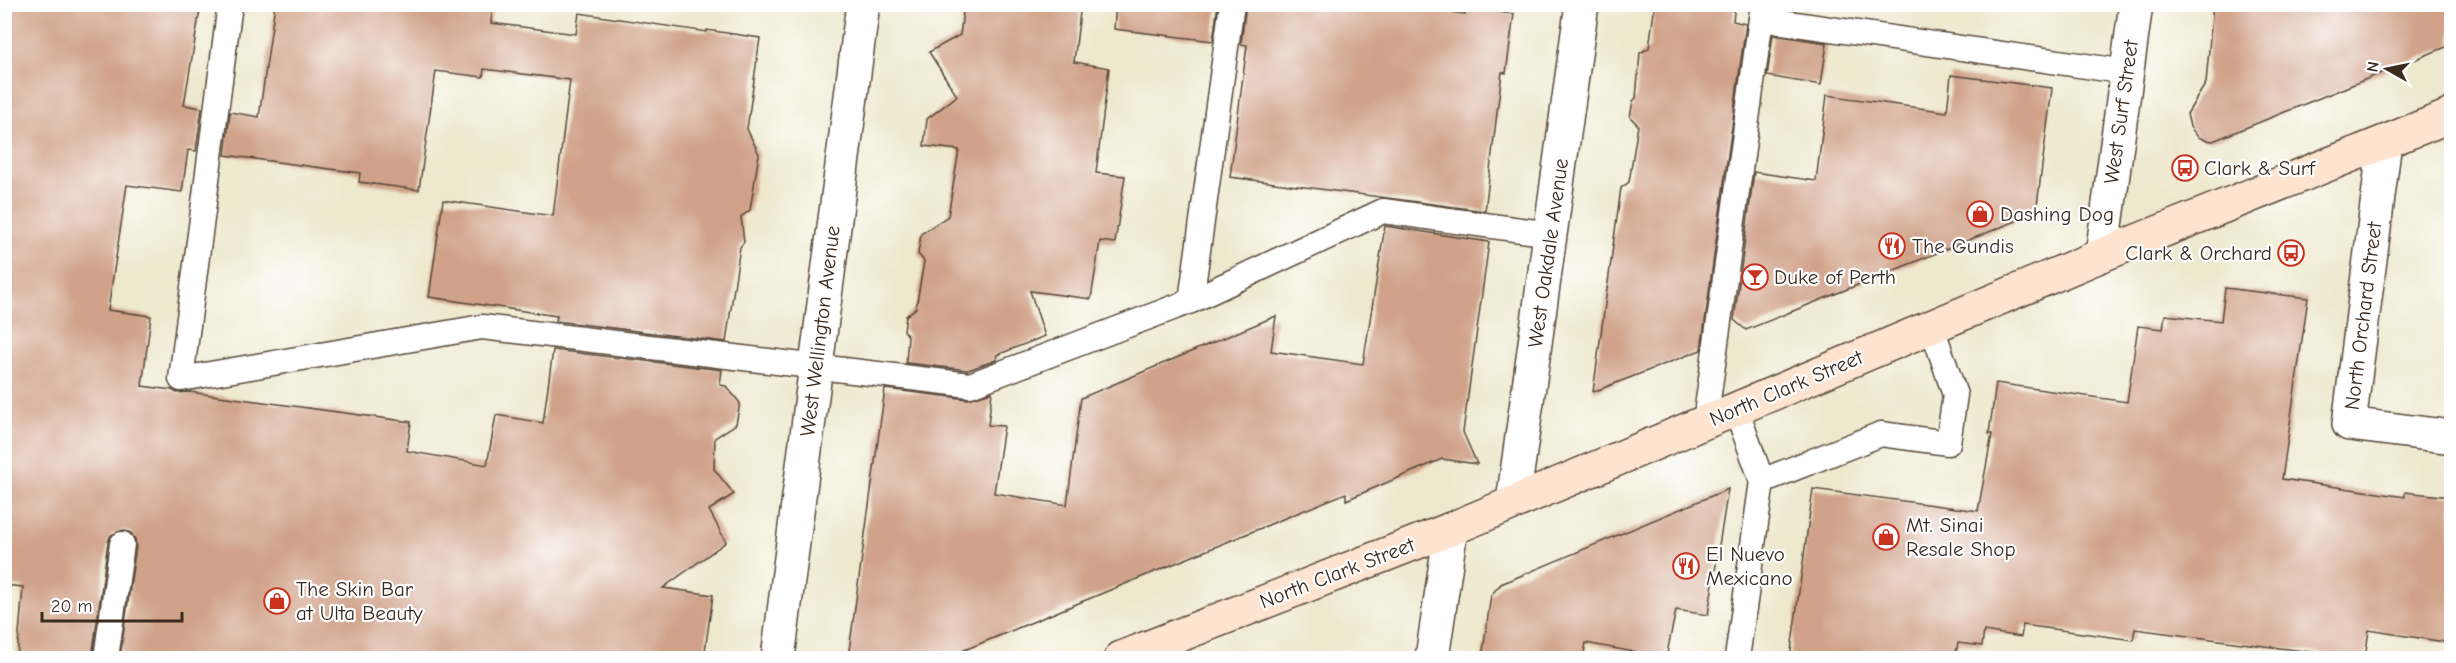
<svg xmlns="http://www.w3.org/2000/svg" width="2456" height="663" viewBox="0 0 2456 663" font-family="'Comic Neue',sans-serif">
<rect width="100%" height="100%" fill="#fff"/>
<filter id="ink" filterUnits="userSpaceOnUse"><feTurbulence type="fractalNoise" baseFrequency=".0167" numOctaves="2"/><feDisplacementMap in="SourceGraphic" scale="12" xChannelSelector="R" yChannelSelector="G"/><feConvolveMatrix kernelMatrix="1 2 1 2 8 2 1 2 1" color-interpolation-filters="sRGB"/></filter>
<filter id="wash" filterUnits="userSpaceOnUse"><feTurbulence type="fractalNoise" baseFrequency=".008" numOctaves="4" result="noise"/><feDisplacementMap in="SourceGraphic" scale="24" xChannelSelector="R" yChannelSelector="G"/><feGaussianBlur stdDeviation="1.35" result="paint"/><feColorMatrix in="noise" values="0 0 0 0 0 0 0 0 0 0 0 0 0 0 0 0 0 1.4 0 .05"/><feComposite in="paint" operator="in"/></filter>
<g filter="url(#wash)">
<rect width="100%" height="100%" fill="#eee8ce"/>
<g id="blocks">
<g fill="#d0a289">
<polygon points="4,4 201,4 184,105 202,108 196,151 188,150 182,192 127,185 108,310 151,316 142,386 172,390 177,393 189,392 411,422 407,451 487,465 496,415 543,423 553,350 722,370 720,385 726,386 740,403 736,424 715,438 714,469 734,494 709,510 726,542 663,588 713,595 704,658 120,658 136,546 135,539 131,533 123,530 111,535 108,542 92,658 17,658 23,587 4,585"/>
<polygon points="275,4 493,4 491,23 576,34 579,13 707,32 707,30 760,38 747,129 759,154 750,210 741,217 744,242 740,247 726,342 556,321 557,316 429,297 443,200 553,216 570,80 484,69 483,77 436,71 419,190 359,182 360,173 225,155 230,112 259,117"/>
<polygon points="964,4 1081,4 1074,62 1109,68 1096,173 1125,176 1115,243 1100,241 1091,299 1030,291 1045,336 997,355 996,360 968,370 906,363 908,336 904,330 906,316 916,308 924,261 918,254 921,234 948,216 959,150 924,146 927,119 957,96 929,52 960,35"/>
<polygon points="1116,4 1218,4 1213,41 1114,29"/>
<polygon points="1246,4 1386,4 1465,14 1466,8 1514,14 1506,73 1502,72 1485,211 1230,177 1247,45 1241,44"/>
<polygon points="1655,4 1735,4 1733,21 1746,24 1701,350 1593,392 1621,188 1629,182 1638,125 1630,117 1633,101 1636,98 1640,53 1649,48"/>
<polygon points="2213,4 2451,4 2451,45 2213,141 2205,140 2198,137 2190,127 2187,114 2206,83"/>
<polygon points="1773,35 1827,43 1821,85 1767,76"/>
<polygon points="1951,75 2052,88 2036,213 1746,330 1734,320 1754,172 1816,181 1827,95 1947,112"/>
<polygon points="1385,226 1489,242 1463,432 1477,464 1442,459 1346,500 1346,493 945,658 848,658 885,389 968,399 992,392 988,425 1004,426 994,493 1067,505 1081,398 1276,316 1271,351 1363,364"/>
<polygon points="2225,288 2308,298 2282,479 2405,497 2405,492 2451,497 2451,643 2369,630 2365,658 2357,658 2135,629 2133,640 2023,625 2021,637 1984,631 1982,646 1958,643 1955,658 1790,658 1813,489 1978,511 1992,434 1989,434 1996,383 2127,402 2138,326 2163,329 2165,315 2221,321"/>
<polygon points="1728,489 1708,615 1676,610 1666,658 1586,643 1583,658 1482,658 1491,595 1501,584"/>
</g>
</g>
</g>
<g filter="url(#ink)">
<use href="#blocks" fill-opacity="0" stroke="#564638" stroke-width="1.5"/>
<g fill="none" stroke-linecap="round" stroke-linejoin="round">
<g stroke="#564638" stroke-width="27">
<g id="lane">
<polyline points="230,4 181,379 482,327 970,385 1191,301 1383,211 1551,234"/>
<polyline points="1761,19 2127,72"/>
<polyline points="1191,301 1232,4"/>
<polyline points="1736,409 1762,481 1737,658"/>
<polyline points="1705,422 1763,4"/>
<polyline points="1762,481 1881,434 1948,443 1955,395 1932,327"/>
<polyline points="106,658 122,544"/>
</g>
</g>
<g stroke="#564638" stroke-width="36">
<g id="street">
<polyline points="2385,142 2349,424 2452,437"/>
<polyline points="2102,255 2136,4"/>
<polyline points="1513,502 1582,4"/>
<polyline points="778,658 863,4"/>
<polyline points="1432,658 1451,529"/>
</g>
</g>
<g stroke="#564638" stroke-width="36">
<polyline id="secondary" points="1121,658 1451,529 2102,255 2452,115"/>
</g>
<use href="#lane" stroke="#fff" stroke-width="24"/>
<use href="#street" stroke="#fff" stroke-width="33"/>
<use href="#secondary" stroke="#fde4d1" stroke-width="33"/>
</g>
</g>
<defs>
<g id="bus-ring" transform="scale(1.35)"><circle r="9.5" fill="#fff" stroke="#c8321e" stroke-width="1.5"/><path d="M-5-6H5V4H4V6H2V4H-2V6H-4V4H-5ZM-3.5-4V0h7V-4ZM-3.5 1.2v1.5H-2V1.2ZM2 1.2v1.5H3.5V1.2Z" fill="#c8321e"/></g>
<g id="shop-ring" transform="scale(1.35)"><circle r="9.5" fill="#fff" stroke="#c8321e" stroke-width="1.5"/><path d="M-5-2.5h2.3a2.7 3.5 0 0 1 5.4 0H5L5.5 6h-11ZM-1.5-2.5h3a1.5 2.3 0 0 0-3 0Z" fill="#c8321e"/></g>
<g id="restaurant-ring" transform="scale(1.35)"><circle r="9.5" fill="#fff" stroke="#c8321e" stroke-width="1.5"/><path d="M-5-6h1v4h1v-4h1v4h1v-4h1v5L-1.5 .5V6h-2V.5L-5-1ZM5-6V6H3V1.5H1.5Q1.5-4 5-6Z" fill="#c8321e"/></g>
<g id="bar-ring" transform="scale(1.35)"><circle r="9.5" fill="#fff" stroke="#c8321e" stroke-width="1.5"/><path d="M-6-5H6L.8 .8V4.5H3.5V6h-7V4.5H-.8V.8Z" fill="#c8321e"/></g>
</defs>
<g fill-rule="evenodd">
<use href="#bus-ring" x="2185" y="168"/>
<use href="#shop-ring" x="1980" y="214"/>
<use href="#restaurant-ring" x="1892" y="246"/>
<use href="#bus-ring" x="2291" y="253"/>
<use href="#bar-ring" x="1755" y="277"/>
<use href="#shop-ring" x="1886" y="537"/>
<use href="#restaurant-ring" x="1686" y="566"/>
<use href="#shop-ring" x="277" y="601"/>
</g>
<g text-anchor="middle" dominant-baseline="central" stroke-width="4.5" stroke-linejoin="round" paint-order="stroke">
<g font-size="21" fill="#3b2a1e" stroke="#fff">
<text transform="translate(2121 112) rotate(-82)">West Surf Street</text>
<text transform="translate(1548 253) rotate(-82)">West Oakdale Avenue</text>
<text transform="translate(2363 316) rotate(-83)">North Orchard Street</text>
<text transform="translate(820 331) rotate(-83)">West Wellington Avenue</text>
<text transform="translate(1786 388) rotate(-23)">North Clark Street</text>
<text transform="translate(1337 573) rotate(-21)">North Clark Street</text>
</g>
<g font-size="21" fill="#3b2a1e" stroke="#fff" text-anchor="start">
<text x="2204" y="168">Clark &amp; Surf</text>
<text x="2000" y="214">Dashing Dog</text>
<text x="1912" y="246">The Gundis</text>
<text x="2272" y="253" text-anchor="end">Clark &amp; Orchard</text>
<text x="1774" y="277">Duke of Perth</text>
<text x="1906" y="525">Mt. Sinai<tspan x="1906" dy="24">Resale Shop</tspan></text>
<text x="1706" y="554">El Nuevo<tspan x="1706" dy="24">Mexicano</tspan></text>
<text x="296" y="589">The Skin Bar<tspan x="296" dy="24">at Ulta Beauty</tspan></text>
</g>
</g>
<rect width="2456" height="663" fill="none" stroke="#fff" stroke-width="24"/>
<g transform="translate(2387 69) rotate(279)" stroke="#ffffff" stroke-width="4.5" paint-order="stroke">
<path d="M0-4.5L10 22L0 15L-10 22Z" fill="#3b2a1e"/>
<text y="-9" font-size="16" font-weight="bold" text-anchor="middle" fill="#3b2a1e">N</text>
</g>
<path d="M42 612v9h140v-9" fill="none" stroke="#3b2a1e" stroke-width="3"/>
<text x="51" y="612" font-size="18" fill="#3b2a1e" stroke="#ffffff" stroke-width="4.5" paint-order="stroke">20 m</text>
</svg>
